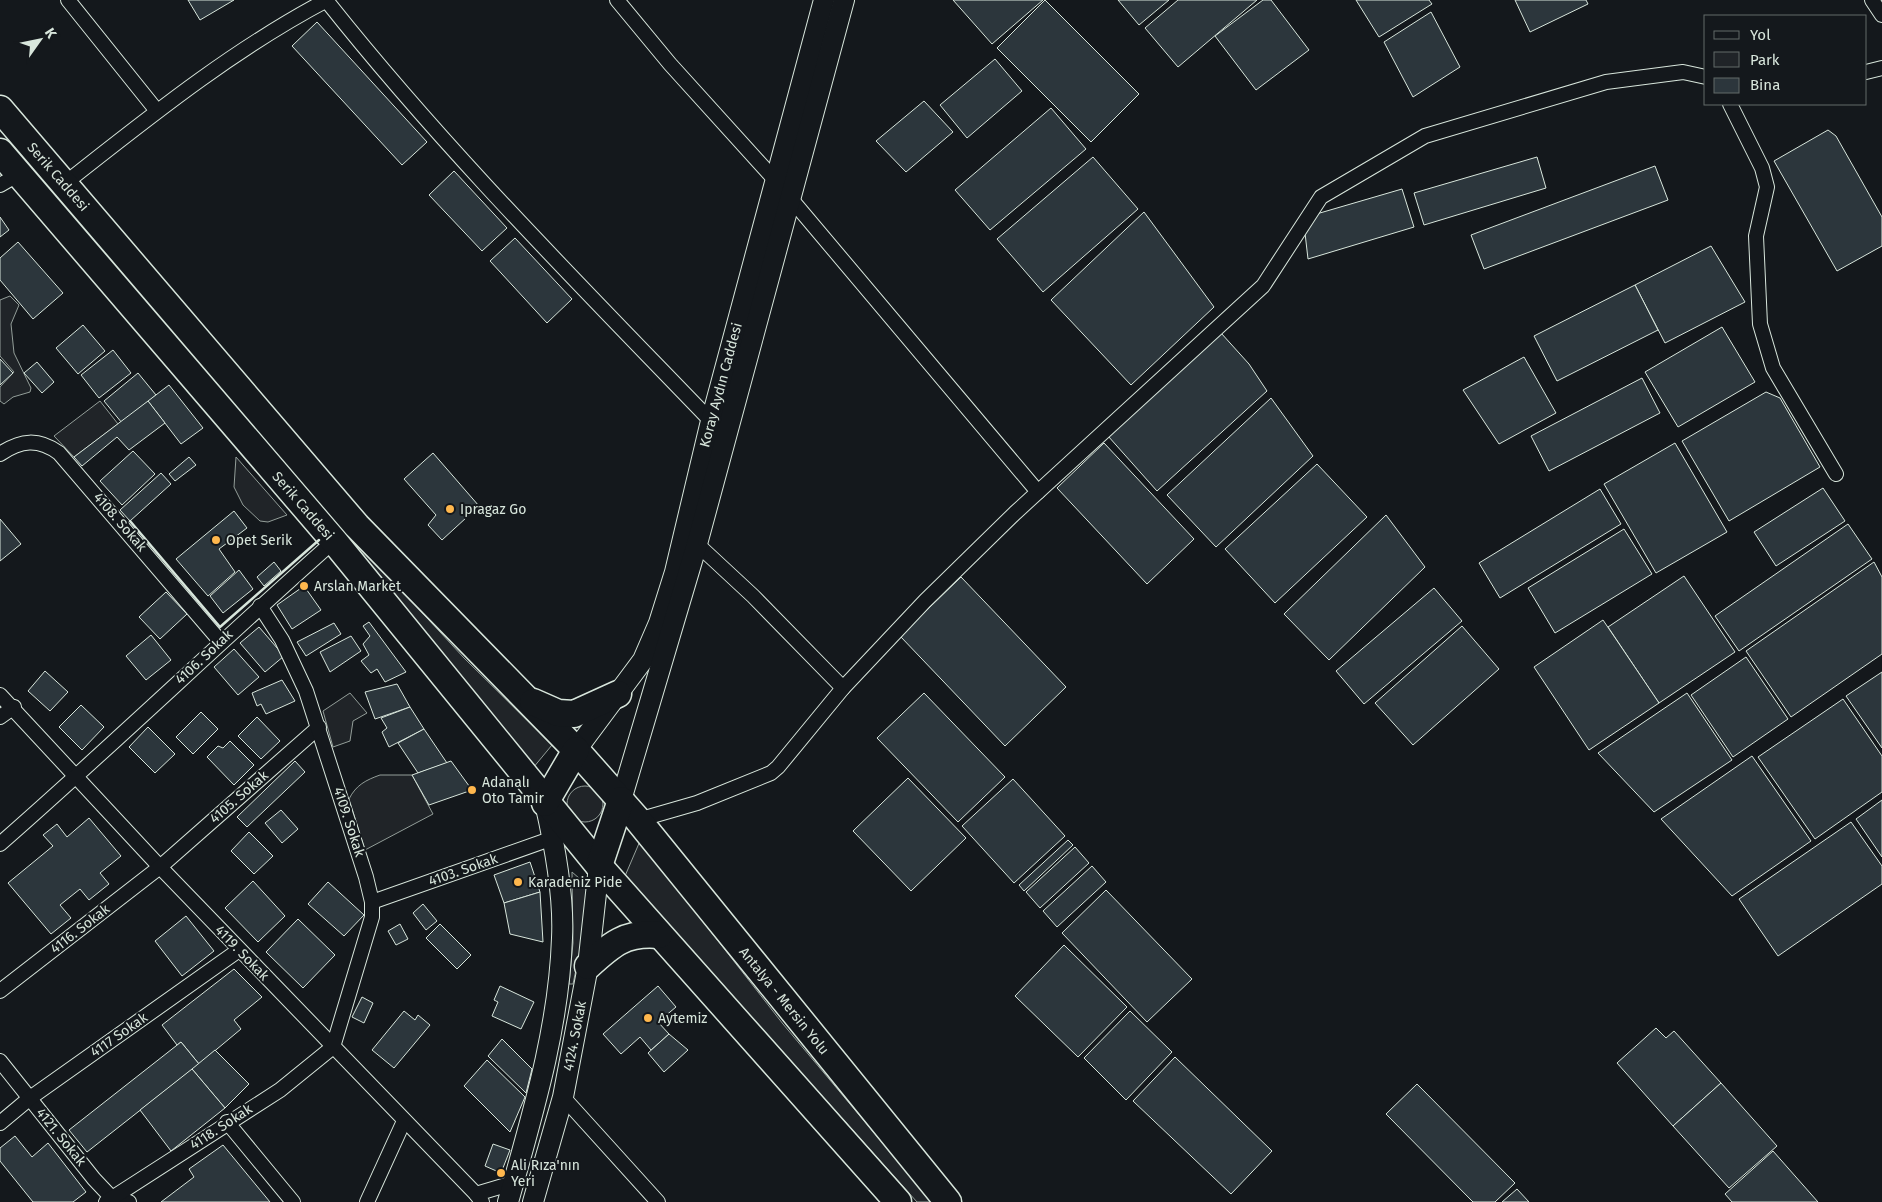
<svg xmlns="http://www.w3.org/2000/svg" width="1882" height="1202" viewBox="0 0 1882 1202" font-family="'Fira Sans',sans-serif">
<rect width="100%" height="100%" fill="#14181c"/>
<g fill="#202428" stroke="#939e99">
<polygon points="10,296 19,305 11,324 14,353 31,388 30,392 13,397 4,404 0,401 0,387 14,372 0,356 0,300"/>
<polygon points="185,340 333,516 464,658 552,745 533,768 176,343"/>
<polygon points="100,401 118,424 74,457 54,436"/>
<polygon points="236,457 287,515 268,522 260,521 243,505 234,487"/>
<polygon points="350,693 367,713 353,721 350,741 333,747 323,711"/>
<path d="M380 775H412L433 814 365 850 349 799C356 785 366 780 380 775Z"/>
<circle cx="585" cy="804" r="18"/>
<polygon points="640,841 783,1024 932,1202 917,1202 625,876"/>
<polygon points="572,872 587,885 582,941 573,984 569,984 573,943"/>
</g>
<g fill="#2c363c" stroke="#d8e6dc">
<polygon points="188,0 234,0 200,20"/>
<polygon points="953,0 1043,0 992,44"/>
<polygon points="1045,0 1139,94 1091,142 997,48"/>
<polygon points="1118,0 1169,0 1139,25"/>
<polygon points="1178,0 1257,0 1178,67 1145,28"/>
<polygon points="1263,0 1271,0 1309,50 1256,90 1215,36"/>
<polygon points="1356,0 1429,0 1432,4 1379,37"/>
<polygon points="1515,0 1586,0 1588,4 1530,32"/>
<polygon points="1431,12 1460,67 1413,97 1384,42"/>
<polygon points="317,22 427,142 402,165 292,46"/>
<polygon points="995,59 1022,91 967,138 940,105"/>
<polygon points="924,101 953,132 906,172 876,141"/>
<polygon points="1051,108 1086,149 990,230 955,190"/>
<polygon points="1828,130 1836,136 1882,217 1882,246 1837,271 1774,161"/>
<polygon points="1093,157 1138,209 1043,292 997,239"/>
<polygon points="1537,157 1546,188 1424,225 1414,193"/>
<polygon points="1655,166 1668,200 1484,269 1471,235"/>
<polygon points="454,171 507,228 482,251 429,195"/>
<polygon points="1402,189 1414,227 1308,259 1305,233 1313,215"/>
<polygon points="1144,212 1214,307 1131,385 1051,300"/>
<polygon points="0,217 9,230 0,237"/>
<polygon points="515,238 572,299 547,323 490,261"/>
<polygon points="18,242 63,293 33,319 0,280 0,258"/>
<polygon points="1711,246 1745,302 1665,343 1635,285"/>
<polygon points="1635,285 1658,330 1557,381 1534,336"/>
<polygon points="83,325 105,351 78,374 56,348"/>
<polygon points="1722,327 1755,382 1678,427 1645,372"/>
<polygon points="1221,333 1249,364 1267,391 1157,491 1108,436"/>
<polygon points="113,350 131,373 99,398 81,375"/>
<polygon points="1524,357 1556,413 1499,444 1463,390"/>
<polygon points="0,359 13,373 0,385"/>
<polygon points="37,362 54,382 42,393 24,373"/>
<polygon points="138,373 156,395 122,423 104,401"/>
<polygon points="1642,378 1660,413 1549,471 1531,436"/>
<polygon points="169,385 203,428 181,444 148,401"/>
<polygon points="1766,392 1780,398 1820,467 1729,521 1682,441"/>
<polygon points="1271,398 1313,456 1216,547 1167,495"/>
<polygon points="148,401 165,423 129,450 117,437 82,466 74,457"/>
<polygon points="1104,443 1194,539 1147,584 1057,488"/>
<polygon points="1675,443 1727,532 1656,573 1604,484"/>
<polygon points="133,451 155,474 122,505 100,481"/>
<polygon points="433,453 479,506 442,540 428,525 436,515 404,479"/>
<polygon points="189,457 196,465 175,481 169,474"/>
<polygon points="1317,464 1367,517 1275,603 1225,549"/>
<polygon points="161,473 171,484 130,521 120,510"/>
<polygon points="1823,488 1845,521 1776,566 1754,532"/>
<polygon points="1600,489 1621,524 1500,598 1479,563"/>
<polygon points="234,511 247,528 219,549 235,572 208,596 176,559"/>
<polygon points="1386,515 1425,567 1329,660 1284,614"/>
<polygon points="0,519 21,544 0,561"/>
<polygon points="1848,524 1872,559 1739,651 1715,616"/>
<polygon points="1624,529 1652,574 1555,633 1528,588"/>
<polygon points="274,562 281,571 264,586 257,577"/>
<polygon points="1874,562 1882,577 1882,654 1791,717 1746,651"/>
<polygon points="239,570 253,589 223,613 210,596"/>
<polygon points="1684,576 1735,652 1659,703 1608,627"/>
<polygon points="961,577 1066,687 1005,746 900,636"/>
<polygon points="304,586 321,610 292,629 277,605"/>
<polygon points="1434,588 1462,621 1364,704 1336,671"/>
<polygon points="166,592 187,614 160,639 139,617"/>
<polygon points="1603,620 1659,703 1589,750 1534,667"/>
<polygon points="369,622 406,672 385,682 377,669 371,673 361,661 369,655 363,644 370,636 363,626"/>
<polygon points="334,623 341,634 306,656 297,642"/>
<polygon points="1462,626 1499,669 1413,745 1375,703"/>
<polygon points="259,627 284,656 265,672 240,643"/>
<polygon points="151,635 171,660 146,680 126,656"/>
<polygon points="351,636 361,651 330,672 320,652"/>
<polygon points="234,649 259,677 238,695 214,667"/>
<polygon points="1746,657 1788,719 1733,757 1691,695"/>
<polygon points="45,671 68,692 50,711 28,691"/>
<polygon points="1882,672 1882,748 1846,696"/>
<polygon points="282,680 295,701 266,714 261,704 257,706 252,693"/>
<polygon points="397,684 410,707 375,719 365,692"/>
<polygon points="924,693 1005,777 958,822 877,738"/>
<polygon points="1687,693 1732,760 1654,812 1598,753"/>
<polygon points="1843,699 1882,756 1882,792 1815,839 1758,757"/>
<polygon points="81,705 104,727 82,750 59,727"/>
<polygon points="410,707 424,729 389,747 382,732 387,728 381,718"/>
<polygon points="201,712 218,729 193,754 176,737"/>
<polygon points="257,717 280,741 261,759 238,736"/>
<polygon points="148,727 175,754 155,773 129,747"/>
<polygon points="424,729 447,763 418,773 398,743"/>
<polygon points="230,741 254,765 234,785 207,757 218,746 223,748"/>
<polygon points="1752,756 1811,841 1732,896 1661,819"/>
<polygon points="295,761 305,772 247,827 237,817"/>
<polygon points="451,761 472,790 429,805 412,775"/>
<polygon points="908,778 966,838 911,891 853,831"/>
<polygon points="1013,779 1065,836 1014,883 962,826"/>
<polygon points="1882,800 1882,857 1856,819"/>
<polygon points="281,810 298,829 282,843 265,823"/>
<polygon points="89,818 121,856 100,873 109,884 89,900 80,889 60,905 71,918 51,934 8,883 53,846 43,835 57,824 67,837"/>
<polygon points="1851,822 1882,866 1882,884 1778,956 1739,899"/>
<polygon points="249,832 273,856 254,874 231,851"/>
<polygon points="1068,840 1073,845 1024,891 1019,885"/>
<polygon points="1075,847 1089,863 1040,908 1026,892"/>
<polygon points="530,862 540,892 504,903 494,875"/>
<polygon points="1092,866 1106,882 1057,927 1043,911"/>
<polygon points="253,881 285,916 258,942 225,908"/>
<polygon points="328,882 364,915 344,936 308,904"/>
<polygon points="1106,890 1192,979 1147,1022 1062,933"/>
<polygon points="540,892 543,942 510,934 504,903"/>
<polygon points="423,904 437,921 426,930 413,913"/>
<polygon points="186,916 214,951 182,976 155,941"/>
<polygon points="298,919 335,955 303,988 266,952"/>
<polygon points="400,924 408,939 396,945 388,931"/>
<polygon points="440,924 471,955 457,969 426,938"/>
<polygon points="1064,945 1127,1007 1078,1057 1015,996"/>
<polygon points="234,969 262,997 234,1020 241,1029 199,1064 181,1042 177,1045 162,1025"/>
<polygon points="500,986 534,1002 521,1029 492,1016 498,1002 494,1000"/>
<polygon points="658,986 676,1007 658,1022 669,1034 651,1050 640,1037 621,1054 603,1034"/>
<polygon points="362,997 373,1003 364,1023 352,1017"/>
<polygon points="404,1011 415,1020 418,1015 430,1025 394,1068 372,1050"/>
<polygon points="1130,1011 1172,1052 1126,1100 1084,1058"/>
<polygon points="1656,1028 1666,1038 1674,1031 1721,1083 1673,1126 1617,1063"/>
<polygon points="669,1034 688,1050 664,1072 648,1053"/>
<polygon points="502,1039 532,1069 526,1093 488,1056"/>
<polygon points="181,1042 199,1064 87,1152 69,1130"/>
<polygon points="215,1050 249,1084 225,1108 192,1069"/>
<polygon points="1175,1057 1272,1151 1231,1194 1133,1101"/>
<polygon points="487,1060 525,1097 510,1132 464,1086"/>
<polygon points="192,1069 225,1108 171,1151 140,1110"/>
<polygon points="1721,1083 1777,1146 1729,1188 1673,1126"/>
<polygon points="1417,1084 1515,1183 1495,1202 1473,1202 1386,1114"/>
<polygon points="15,1136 32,1157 48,1143 86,1192 73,1202 33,1202 0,1161 0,1148"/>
<polygon points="493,1144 510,1150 501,1173 485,1166"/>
<polygon points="223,1145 270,1202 161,1202 194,1177 189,1169"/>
<polygon points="1773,1151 1818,1202 1732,1202 1725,1194"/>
<polygon points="1517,1189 1529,1202 1502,1202"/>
</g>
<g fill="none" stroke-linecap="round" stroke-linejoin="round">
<g stroke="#d8e6dc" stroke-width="16">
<g id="street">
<polyline points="68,0 157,111"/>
<path d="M326 0C444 149 579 284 711 421"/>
<polyline points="617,0 670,64 775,180 1038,492"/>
<polyline points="1872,0 1882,15"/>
<polyline points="1866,72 1882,68"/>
<polyline points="1730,104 1762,168 1767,187 1756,236 1760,324 1773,368 1836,474"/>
<path d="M64 184C148 118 232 50 327 0"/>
<polyline points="0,185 19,174"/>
<path d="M0 454C21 440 38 438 59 453L221 642"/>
<polyline points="697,544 753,596 843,688"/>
<polyline points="0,695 160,867 476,1194"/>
<polyline points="0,717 14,707"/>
<polyline points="638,820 697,803 771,773 778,767 843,688 925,601 1015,513 1263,286 1321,197 1425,136 1606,82 1683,72 1706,77"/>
<path d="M0 844C113 745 221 641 334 541"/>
<polyline points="372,902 553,838"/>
<polyline points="0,991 160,867 319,727"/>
<polyline points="0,1061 94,1179 111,1197 129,1202"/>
<polyline points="563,1097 658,1202"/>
<polyline points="227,1122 293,1202"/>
<polyline points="0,1123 30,1098 239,950"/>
<polyline points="106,1202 280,1090 333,1047 372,917 372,902 366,877 306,691 282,640 260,606"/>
<polyline points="367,1202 404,1121"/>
<polyline points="482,1202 476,1194 513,1183"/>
</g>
</g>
<g stroke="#d8e6dc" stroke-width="22">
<g id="secondary">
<polyline points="576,750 643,660 659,623 675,572 711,421 824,0"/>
<polyline points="621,800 697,544 844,0"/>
<path d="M508 1202C532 1116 559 1028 562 938 564 898 554 842 545 803"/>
<polyline points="533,1202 563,1097 588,966 599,866"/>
</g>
</g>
<g stroke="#d8e6dc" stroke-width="29">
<g id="highway">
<polyline points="0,109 357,526 576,750 638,820 948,1202"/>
<polyline points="0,152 334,541 599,866 898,1202"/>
<polyline points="533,702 558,713 574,714 618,694"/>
<polyline points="545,803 576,750"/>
<polyline points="599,866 621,800"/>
<path d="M588 966C612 944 625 932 659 935"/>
</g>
</g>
<use href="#street" stroke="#14181c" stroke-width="14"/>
<use href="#secondary" stroke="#14181c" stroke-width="20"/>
<use href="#highway" stroke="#14181c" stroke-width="26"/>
<polyline stroke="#d8e6dc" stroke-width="2.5" points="130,521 220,627 319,540"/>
</g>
<g fill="#ffb74d" stroke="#14181c" stroke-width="2">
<circle cx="450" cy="509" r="5"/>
<circle cx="216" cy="540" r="5"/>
<circle cx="304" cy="586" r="5"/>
<circle cx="472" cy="790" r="5"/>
<circle cx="518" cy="882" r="5"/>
<circle cx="648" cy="1018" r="5"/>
<circle cx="501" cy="1173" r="5"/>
</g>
<g text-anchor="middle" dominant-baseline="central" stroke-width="4" stroke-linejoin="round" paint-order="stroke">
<g font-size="14" fill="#d8e6dc" stroke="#14181c">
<text transform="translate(58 177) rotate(49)">Serik Caddesi</text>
<text transform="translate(721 385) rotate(-75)">Koray Aydın Caddesi</text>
<text transform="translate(303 506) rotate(49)">Serik Caddesi</text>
<text transform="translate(120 522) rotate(49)">4108. Sokak</text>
<text transform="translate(204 657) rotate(-43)">4106. Sokak</text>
<text transform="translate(239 797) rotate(-41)">4105. Sokak</text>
<text transform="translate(349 822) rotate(72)">4109. Sokak</text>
<text transform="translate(463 870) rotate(-19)">4103. Sokak</text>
<text transform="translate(80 929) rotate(-38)">4116. Sokak</text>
<text transform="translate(242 953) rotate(46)">4119. Sokak</text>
<text transform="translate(784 1001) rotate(51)">Antalya - Mersin Yolu</text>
<text transform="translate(119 1035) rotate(-35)">4117 Sokak</text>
<text transform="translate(575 1036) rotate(-79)">4124. Sokak</text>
<text transform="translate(221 1127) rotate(-33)">4118. Sokak</text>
<text transform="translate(61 1137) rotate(51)">4121. Sokak</text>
</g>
<g font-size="14" fill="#d8e6dc" stroke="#14181c" text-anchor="start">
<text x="460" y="509">Ipragaz Go</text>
<text x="226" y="540">Opet Serik</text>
<text x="314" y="586">Arslan Market</text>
<text x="482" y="782">Adanalı<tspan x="482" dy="16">Oto Tamir</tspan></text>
<text x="528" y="882">Karadeniz Pide</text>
<text x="658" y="1018">Aytemiz</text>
<text x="511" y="1165">Ali Rıza'nın<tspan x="511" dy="16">Yeri</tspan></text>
</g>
</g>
<rect x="1704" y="15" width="162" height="90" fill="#14181c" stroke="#626a69"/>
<rect x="1714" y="31" width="25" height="8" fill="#14181c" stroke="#626a69"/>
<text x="1750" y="40" font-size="15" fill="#d8e6dc">Yol</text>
<rect x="1714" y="52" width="25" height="15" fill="#202428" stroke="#626a69"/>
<text x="1750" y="65" font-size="15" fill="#d8e6dc">Park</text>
<rect x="1714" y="78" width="25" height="15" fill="#2c363c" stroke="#626a69"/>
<text x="1750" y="90" font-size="15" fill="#d8e6dc">Bina</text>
<g transform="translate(40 40) rotate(57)" stroke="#14181c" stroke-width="4" paint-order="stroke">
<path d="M0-4L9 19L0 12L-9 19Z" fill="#d8e6dc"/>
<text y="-8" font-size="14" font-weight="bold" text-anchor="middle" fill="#d8e6dc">K</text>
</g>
</svg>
